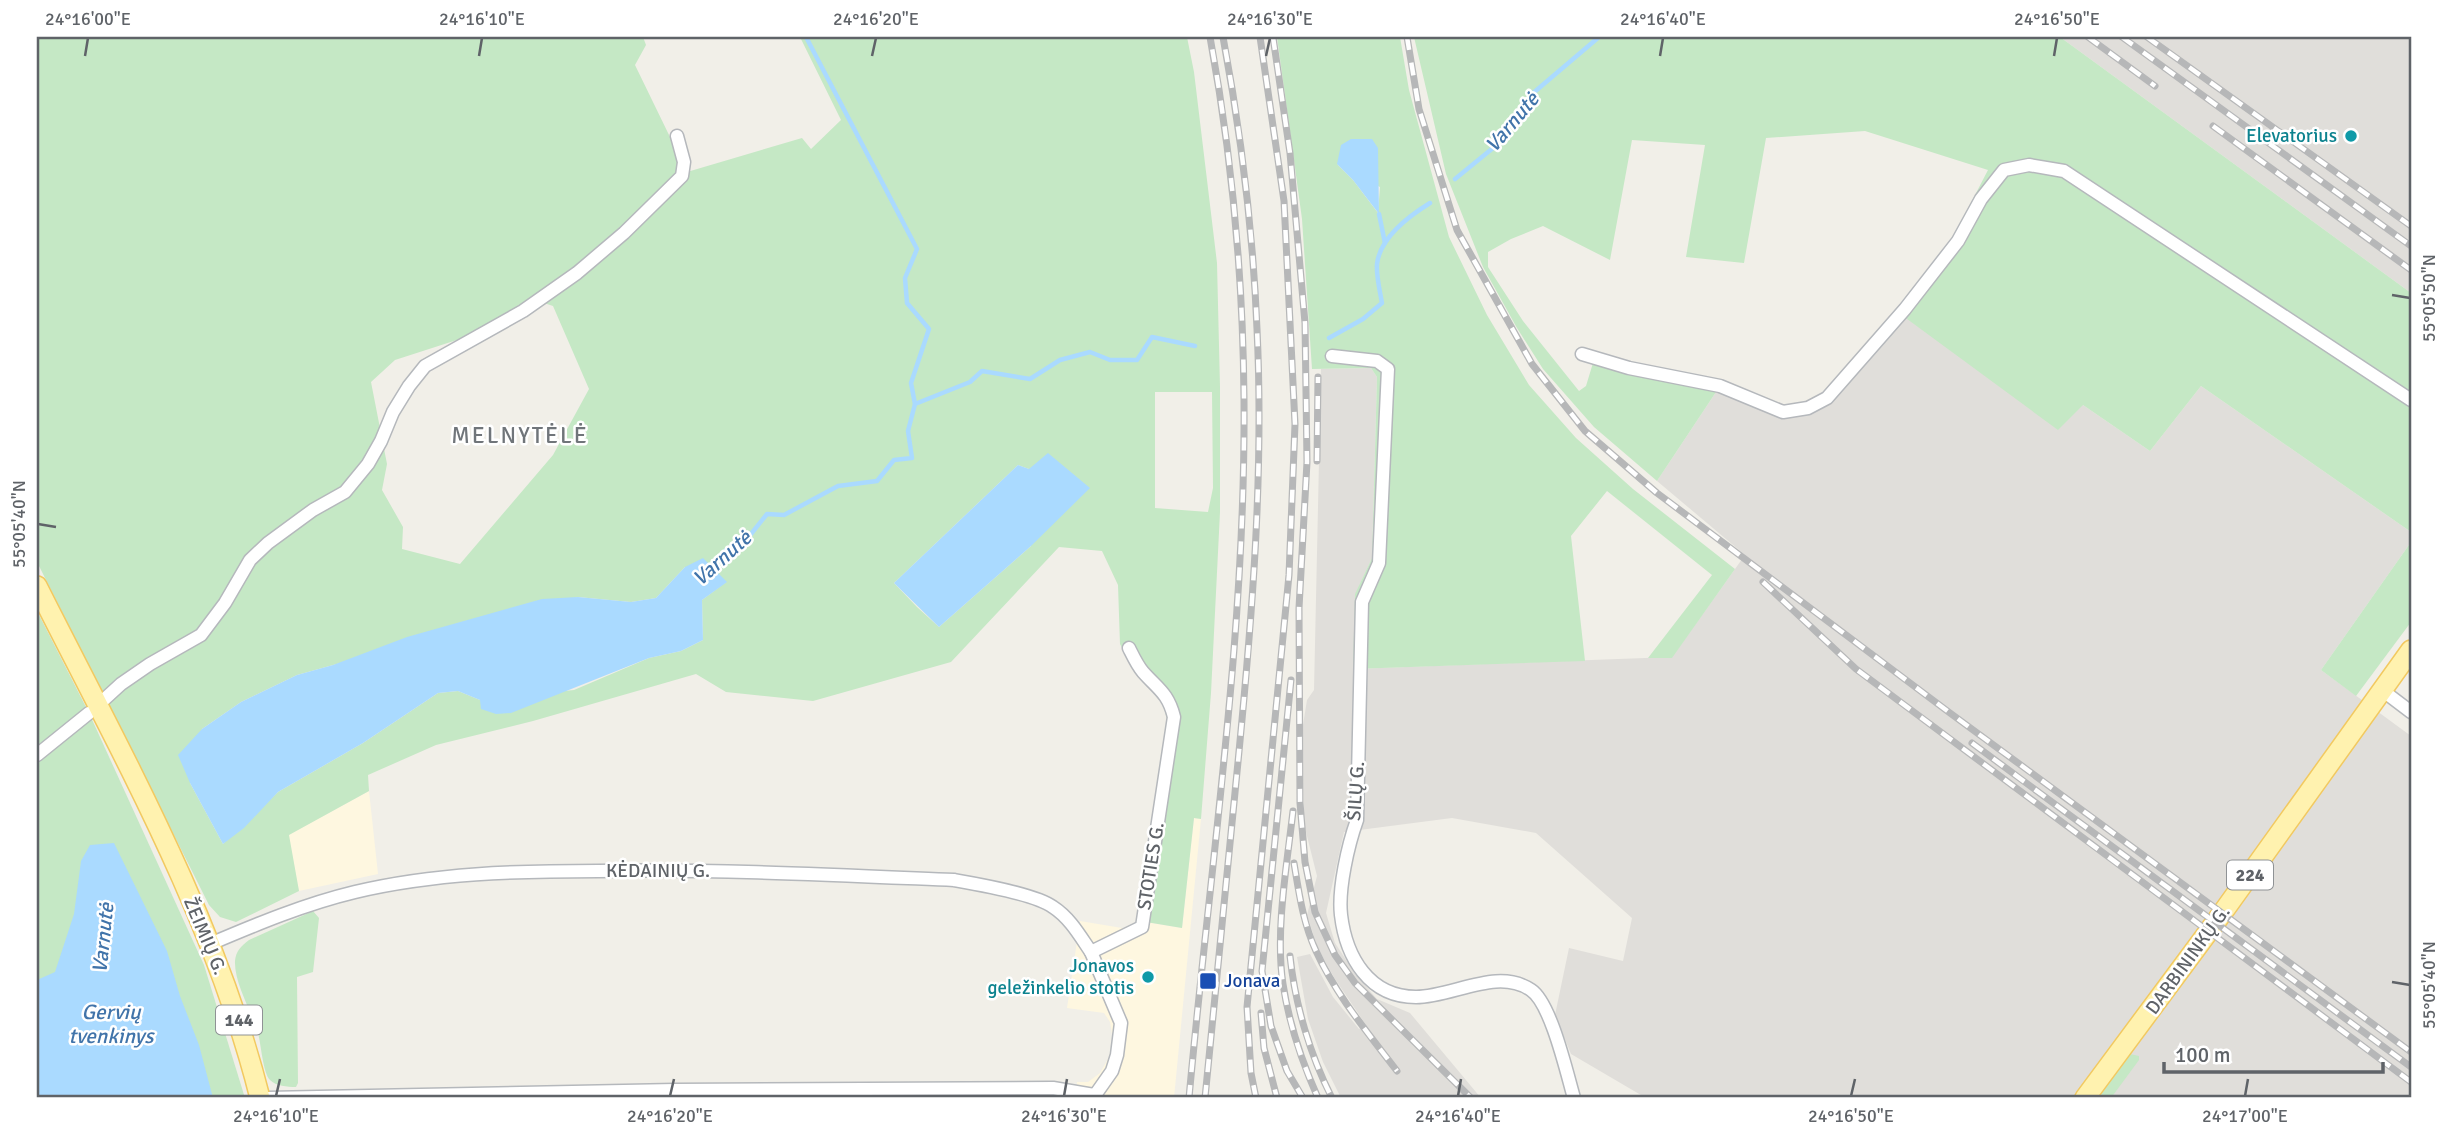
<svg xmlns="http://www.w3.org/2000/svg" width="2448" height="1135" viewBox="0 0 2448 1135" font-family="Signika,sans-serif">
<rect width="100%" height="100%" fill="#f1efe8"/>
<g fill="#fef7e0">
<polygon points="369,791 378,874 299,891 288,835"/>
<polygon points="1194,818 1201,819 1174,1098 1075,1098 1077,1082 1088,1082 1100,1073 1109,1057 1113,1040 1110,1022 1104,1013 1067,1008 1080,921 1128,929 1140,921 1182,928"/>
</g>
<g fill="#e0deda">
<polygon points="2060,37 2411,37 2411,293"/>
<polygon points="1903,316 2083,405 2150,451 2201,386 2411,532 2411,542 2321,670 2411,736 2411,1098 1646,1098 1571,1054 1555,1015 1569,948 1623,961 1632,918 1536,833 1452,818 1344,832 1326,913 1335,943 1356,975 1377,999 1410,1013 1481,1098 1341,1098 1323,1062 1308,1019 1297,957 1310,954 1333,997 1359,1029 1366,1025 1335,979 1318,949 1307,915 1317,876 1304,824 1303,725 1307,700 1314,690 1321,369 1371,368 1377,377 1372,558 1355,595 1354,669 1672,657 1745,555 1657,481 1720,386 1783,412 1827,398"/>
</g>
<g fill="#c5e8c5" fill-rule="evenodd">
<path d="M37 37H643L646 45 635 65 687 172 802 138 811 149 841 120 800 37H1187L1194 72 1217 263 1220 387V512L1211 693 1201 819 1194 818 1182 928 1140 921 1168 724 1161 694 1132 667 1120 644 1118 585 1102 551 1059 547 951 662 813 701 726 692 696 674 533 721 436 745 368 775 369 791 289 835 299 891 236 922 220 917 209 905 37 562ZM532 299 553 306 589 389 553 455 460 564 402 549 403 527 382 490 387 464 371 382 395 360 460 339ZM1155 392H1212L1213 488 1208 512 1155 508ZM1018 465 1029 469 1031 546 939 627 917 607 894 583ZM685 567 726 582 702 600 703 640 681 651 649 658 574 690 480 700 458 691 438 693 363 743 278 792 223 844 190 783 202 729 241 702 297 675 578 597 631 602 656 598Z"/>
<path d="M1277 37H1400L1409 90 1449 237 1487 315 1529 385 1576 438 1633 489 1735 569 1672 658H1648L1712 575 1607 491 1571 536 1585 661 1353 669 1355 594 1372 558 1377 377 1371 368 1312 369 1302 219ZM1337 164 1380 187 1378 213 1353 180Z"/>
<polygon points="1414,37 2060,37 2411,293 2411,532 2201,386 2150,451 2083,405 2058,430 1903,316 1948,247 1988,170 1865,131 1766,138 1744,263 1686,257 1705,145 1632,140 1610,260 1543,226 1511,239 1488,252 1488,267 1523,321 1579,391 1586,386 1596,353 1720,386 1657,481 1594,427 1543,369 1517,328 1483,267 1446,174"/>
<polygon points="2411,542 2411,622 2356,696 2321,670"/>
<polygon points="37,611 89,713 204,965 245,1098 37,1098"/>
<path d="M313 911 319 918 313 972 297 977 298 1083 296 1087C287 1087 276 1086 270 1080 263 1073 261 1044 258 1033 252 1012 234 983 235 961 236 951 241 946 249 940Z"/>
<polygon points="2130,1054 2139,1056 2139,1060 2111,1098 2096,1098"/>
</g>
<g fill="#aadaff">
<polygon points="1351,139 1372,139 1378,148 1379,214 1353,180 1337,164 1341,145"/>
<polygon points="1048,453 1090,488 1031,546 939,627 894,583 1018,465 1029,469"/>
<polygon points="703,558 727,582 702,600 703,640 681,651 649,658 511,713 496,714 481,709 480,700 458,691 438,693 363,743 278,792 244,828 223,844 190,783 178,755 202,729 241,702 297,675 333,665 407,637 542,599 578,597 631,602 656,598 685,567"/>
<polygon points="114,843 167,951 180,996 199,1045 213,1098 37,1098 37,980 55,972 74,914 81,861 90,845"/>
</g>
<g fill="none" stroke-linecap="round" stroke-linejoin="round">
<g stroke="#aadaff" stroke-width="4.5">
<polyline points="806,37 917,249 905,278 907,303 929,329 911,383 915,404"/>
<polyline points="1455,179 1493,148 1532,94 1599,37"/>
<polyline points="1379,214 1385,243"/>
<path d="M1329 338 1363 319 1382 303C1380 291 1376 276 1377 264 1380 237 1409 216 1430 203"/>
<polyline points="709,570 727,549 747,539 767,514 784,515 838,486 877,481 894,460 912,458 908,431 915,404 970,382 982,371 1030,379 1060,360 1090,352 1110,360 1137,360 1152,337 1195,346"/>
</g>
<g stroke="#b5b8bc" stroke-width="15">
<g id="street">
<polyline points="1582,354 1629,368 1720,386 1783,412 1808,408 1827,398 1905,309 1958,241 1981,199 2004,170 2029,165 2064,171 2411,400"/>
<path d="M1332 356 1377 361 1388 369 1379 563 1362 602 1357 820C1348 845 1338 889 1341 915 1346 957 1369 997 1416 997 1453 997 1497 967 1531 990 1551 1003 1567 1074 1574 1098"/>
<polyline points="2382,690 2411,712"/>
<polyline points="97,706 121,684 150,664 201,635 225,603 250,560 268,543 313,510 345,492 368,464 381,441 393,412 409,386 425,366 523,311 577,273 624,233 682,176 684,162 677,136"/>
<polyline points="37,755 89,713"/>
<path d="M210 944C257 924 305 904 355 892 435 873 517 871 598 871 717 869 836 875 954 880 977 884 1036 894 1053 907 1070 918 1080 936 1091 952"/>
<polyline points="267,1098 675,1090 1053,1088 1094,1095"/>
<path d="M1093 1098 1112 1071 1117 1055 1121 1023 1091 952 1142 927 1174 717C1168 693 1158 689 1143 672 1137 665 1133 656 1129 648"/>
</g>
</g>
<g stroke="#f2c960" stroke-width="22">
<g id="primary">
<path d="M37 586C120 751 215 918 260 1098"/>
<polyline points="2085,1098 2223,912 2411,650"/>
</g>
</g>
<use href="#street" stroke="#fff" stroke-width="12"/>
<use href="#primary" stroke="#fff2af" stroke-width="19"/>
<g stroke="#b6b7b8" stroke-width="7">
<g id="rail">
<polyline points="1273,37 1290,153 1305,323 1307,462 1299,608 1300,803 1305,862 1315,912 1335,955 1355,983 1471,1098"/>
<polyline points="1407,37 1419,109 1457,230 1532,364 1585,431 1657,493 1950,713 2411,1052"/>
<polyline points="2088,37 2155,86"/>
<polyline points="2122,37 2411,246"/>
<polyline points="2147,37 2411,226"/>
<polyline points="2213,126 2411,270"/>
<polyline points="1317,461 1318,377"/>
<polyline points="1763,582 1856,669 2411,1082"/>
<polyline points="1291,680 1262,971 1271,1026 1287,1071 1303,1098"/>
<polyline points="1972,743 2411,1067"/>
<path d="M1293 811C1287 864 1275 932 1283 984 1289 1024 1302 1062 1318 1098"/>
<path d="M1294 863C1299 893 1303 923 1316 951 1336 995 1368 1033 1397 1071"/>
<path d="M1290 956C1295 1004 1310 1055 1332 1098"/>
<polyline points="1261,1013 1264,1048 1277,1098"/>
<path d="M1189 1098C1210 866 1246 633 1244 399 1243 277 1232 156 1210 37"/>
<path d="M1205 1098C1216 986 1227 874 1238 762 1252 618 1264 474 1257 329 1253 231 1241 133 1223 37"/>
<polyline points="1256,1098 1251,1073 1247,1007 1289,575 1295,424 1284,201 1260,37"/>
</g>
</g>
<use href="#rail" stroke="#fff" stroke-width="4.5" stroke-dasharray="13" stroke-linecap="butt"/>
</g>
<path fill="none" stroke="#5f6368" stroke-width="2.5" d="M85 56 88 38M479 56 482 38M872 56 876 38M1266 56 1270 38M1660 56 1663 38M2054 56 2057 38M2392 295 2410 298M38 524 56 527M2392 982 2410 985M276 1096 280 1079M670 1096 674 1079M1064 1096 1067 1079M1458 1096 1461 1079M1851 1096 1855 1079M2245 1096 2248 1079"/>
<g fill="#0f9aa8" stroke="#fff" stroke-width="2.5">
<circle cx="2351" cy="136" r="7"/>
<circle cx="1148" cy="977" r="7"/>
</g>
<rect fill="#1a4fb4" stroke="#fff" stroke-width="2.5" x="1199" y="972" width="18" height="18" rx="3.5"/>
<g text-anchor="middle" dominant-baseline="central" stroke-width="5" stroke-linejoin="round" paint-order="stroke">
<g fill="#fff" stroke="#8f9295" stroke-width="2">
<rect x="2227" y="860.5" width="46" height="29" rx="5"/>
<rect x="216" y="1005.5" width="46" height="29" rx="5"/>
</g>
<g font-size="18" font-weight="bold" fill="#5f6368">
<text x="2250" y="875">224</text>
<text x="239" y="1020">144</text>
</g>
<g font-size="19" fill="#0d838f" stroke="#fff" text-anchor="end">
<text x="2337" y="136">Elevatorius</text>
<text x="1134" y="966">Jonavos<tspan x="1134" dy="22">geležinkelio stotis</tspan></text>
</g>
<g font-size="19" fill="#5f6368" stroke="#fff">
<text transform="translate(1356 791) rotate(-86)">ŠILŲ G.</text>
<text transform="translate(1151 866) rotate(-81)">STOTIES G.</text>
<text x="658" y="871">KĖDAINIŲ G.</text>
<text transform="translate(205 936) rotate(67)">ŽEIMIŲ G.</text>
<text transform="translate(2188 960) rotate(-54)">DARBININKŲ G.</text>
</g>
<g font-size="19" fill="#164399" stroke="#fff" text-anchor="start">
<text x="1224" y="981">Jonava</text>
</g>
<g font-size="21" font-style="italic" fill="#4174aa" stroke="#fff">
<text transform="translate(1512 122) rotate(-50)">Varnutė</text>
<text transform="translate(722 558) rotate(-42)">Varnutė</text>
<text transform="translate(103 938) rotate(-84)">Varnutė</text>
<text x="111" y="1012">Gervių<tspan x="111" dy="24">tvenkinys</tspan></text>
</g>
<g font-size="23" letter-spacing="2" fill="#70757a" stroke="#fff">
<text x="520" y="435">MELNYTĖLĖ</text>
</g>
</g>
<rect width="2448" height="1135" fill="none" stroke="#ffffff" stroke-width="77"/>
<path d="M2164 1062v10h219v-10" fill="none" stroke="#5f6368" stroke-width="3.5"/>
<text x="2175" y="1062" font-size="21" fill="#5f6368" stroke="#ffffff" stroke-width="5" paint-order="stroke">100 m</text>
<rect x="38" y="38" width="2372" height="1058" fill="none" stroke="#5f6368" stroke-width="2.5"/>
<g font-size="18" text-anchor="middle" fill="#5f6368">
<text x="88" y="25">24°16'00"E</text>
<text x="482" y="25">24°16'10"E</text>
<text x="876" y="25">24°16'20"E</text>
<text x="1270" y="25">24°16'30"E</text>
<text x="1663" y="25">24°16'40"E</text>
<text x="2057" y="25">24°16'50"E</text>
<text transform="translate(2429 298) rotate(-90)" y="6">55°05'50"N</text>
<text transform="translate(19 524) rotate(-90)" y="6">55°05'40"N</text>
<text transform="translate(2429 985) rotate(-90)" y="6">55°05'40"N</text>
<text x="276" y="1122">24°16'10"E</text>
<text x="670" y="1122">24°16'20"E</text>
<text x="1064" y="1122">24°16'30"E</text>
<text x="1458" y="1122">24°16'40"E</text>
<text x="1851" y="1122">24°16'50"E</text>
<text x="2245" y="1122">24°17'00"E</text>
</g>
</svg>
